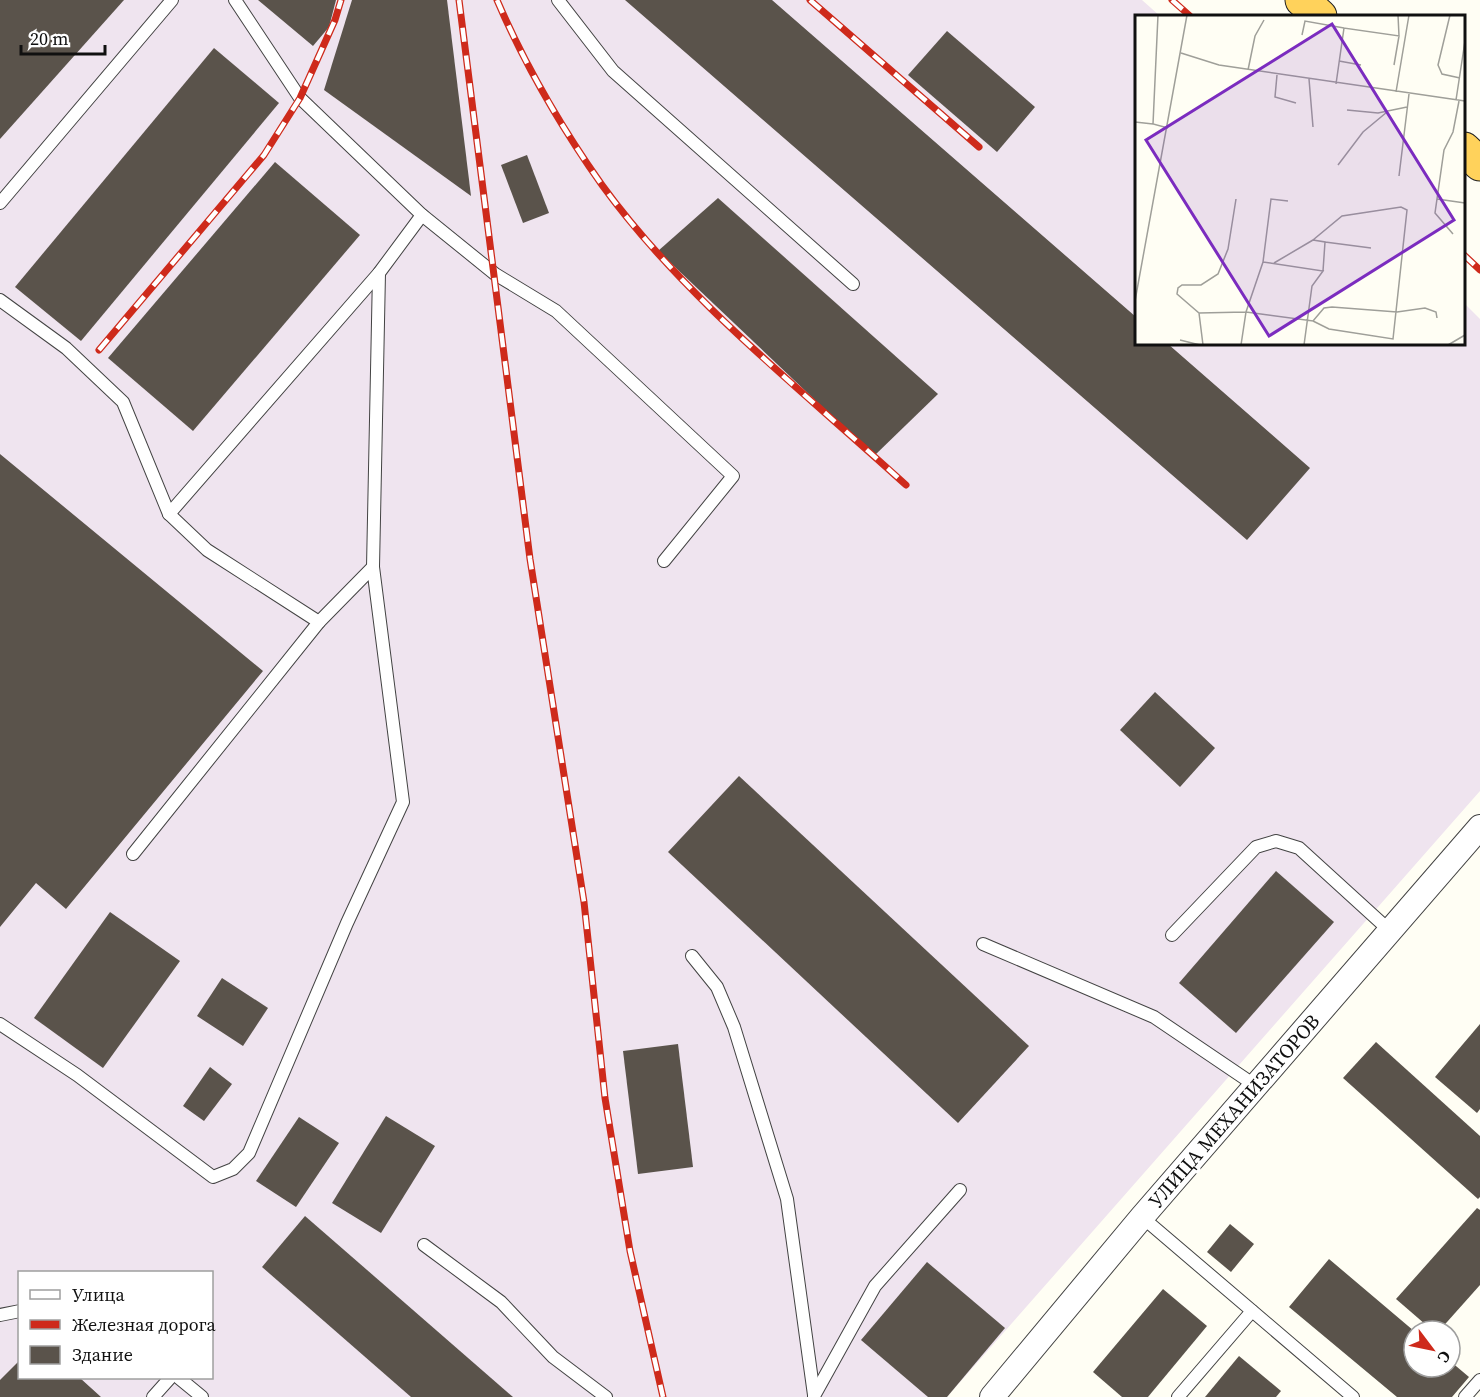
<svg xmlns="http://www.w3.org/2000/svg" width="1480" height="1397" viewBox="0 0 1480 1397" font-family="'Source Serif 4',serif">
<rect width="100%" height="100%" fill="#fffef4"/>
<path fill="#efe4ef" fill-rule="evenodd" d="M0 0H1142L1160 16H1136V344H1464V303L1480 319V791L947 1397H0ZM20 1272H212V1378H20Z"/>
<g fill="#5a534b">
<polygon points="0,0 124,0 0,139"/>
<polygon points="258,0 336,0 329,27 313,46"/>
<polygon points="352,0 447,0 471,196 324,90"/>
<polygon points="625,0 772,0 1136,317 1136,344 1168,344 1310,468 1247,540"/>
<polygon points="947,31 1035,107 997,152 908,75"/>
<polygon points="214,48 279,103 81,341 15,287"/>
<polygon points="527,155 549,213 523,223 501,165"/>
<polygon points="275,162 360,235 193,431 108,358"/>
<polygon points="718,198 938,394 874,456 658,251"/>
<polygon points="0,454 263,671 66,909 36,883 0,927"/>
<polygon points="1155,692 1215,748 1180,787 1120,730"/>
<polygon points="739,776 1029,1046 958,1123 668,852"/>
<polygon points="1276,871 1334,922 1236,1033 1179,983"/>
<polygon points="110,912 180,961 103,1068 34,1018"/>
<polygon points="222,978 268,1008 243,1046 197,1016"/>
<polygon points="1480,1024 1480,1109 1477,1113 1435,1077"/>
<polygon points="1376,1042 1480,1136 1480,1197 1478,1199 1343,1078"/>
<polygon points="678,1044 693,1167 638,1174 623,1051"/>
<polygon points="210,1067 232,1084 204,1121 183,1106"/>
<polygon points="386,1116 435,1146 381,1233 332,1203"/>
<polygon points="299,1117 339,1143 296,1207 256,1181"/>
<polygon points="1477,1208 1480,1210 1480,1285 1439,1331 1433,1331 1396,1299"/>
<polygon points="305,1216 513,1397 411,1397 262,1267"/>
<polygon points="1230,1224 1254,1244 1231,1272 1207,1252"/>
<polygon points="1329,1259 1414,1331 1414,1367 1450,1367 1450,1361 1469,1377 1452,1397 1397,1397 1289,1307"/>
<polygon points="927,1262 1005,1328 947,1397 928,1397 861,1340"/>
<polygon points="1163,1289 1207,1326 1148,1397 1122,1397 1093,1372"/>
<polygon points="1239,1356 1281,1391 1276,1397 1205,1397"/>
<polygon points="20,1360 20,1378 80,1378 101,1397 0,1397 0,1380"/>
</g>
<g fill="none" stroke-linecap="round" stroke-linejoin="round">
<g stroke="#434343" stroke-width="14">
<g id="service">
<polyline points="235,0 300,98 422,215 495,274 556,311 733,476 664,561"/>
<polyline points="558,0 613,71 853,284"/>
<polyline points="0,203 172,0"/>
<polyline points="0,300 66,348 123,402 169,514 379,273 422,215"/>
<polyline points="373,567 379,273"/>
<polyline points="133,854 319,622"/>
<polyline points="1172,935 1256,847 1276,841 1299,848 1389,930"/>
<polyline points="983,944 1154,1017 1256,1086"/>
<polyline points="692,956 717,987 734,1027 787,1199 814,1395"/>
<polyline points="0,1024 77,1075 213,1177 233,1169 249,1153 347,923 403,802 373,567 319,622 207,550 169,514"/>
<polyline points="1142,1217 1353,1397"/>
<polyline points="424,1245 501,1302 553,1357 606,1397"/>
<polyline points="0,1315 20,1311"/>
<polyline points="179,1378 202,1397"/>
<polyline points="814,1396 875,1286 960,1190"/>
<polyline points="153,1397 170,1378"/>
<polyline points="1178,1397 1252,1311"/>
<polyline points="1465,1397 1480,1380"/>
</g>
</g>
<g stroke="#434343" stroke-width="26">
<polyline id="minor" points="992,1397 1142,1217 1480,827"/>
</g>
<g stroke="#212121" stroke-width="35">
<g id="trunk">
<polyline points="1302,0 1320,16"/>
<polyline points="1464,149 1480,164"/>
</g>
</g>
<use href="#service" stroke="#fff" stroke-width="12"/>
<use href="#minor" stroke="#fff" stroke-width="24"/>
<use href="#trunk" stroke="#ffd25b" stroke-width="33"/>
<g stroke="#ce2a1b" stroke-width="7">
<g id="rail">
<polyline points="459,0 530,559 584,902 605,1098 630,1251 663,1397"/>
<path d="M497 0C525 65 561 127 602 185 684 298 803 391 906 485"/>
<polyline points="810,0 979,147"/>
<polyline points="1172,0 1190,16"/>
<polyline points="1464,255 1480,270"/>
<polyline points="99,350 264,155 300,98 335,20 341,0"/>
</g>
</g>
<use href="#rail" stroke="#fff" stroke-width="4.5" stroke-dasharray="14" stroke-linecap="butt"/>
</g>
<g text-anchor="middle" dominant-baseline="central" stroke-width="6" stroke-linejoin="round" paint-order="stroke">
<g font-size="20" fill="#101010" stroke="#fff">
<text transform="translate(1234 1111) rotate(-49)">УЛИЦА МЕХАНИЗАТОРОВ</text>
</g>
</g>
<g transform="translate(1135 15)">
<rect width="330" height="330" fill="#fffef4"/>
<path fill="none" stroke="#9f9f99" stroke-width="1.5" d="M23 0 18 109 33 113M315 0 303 50 307 59 325 63M167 20 170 6 209 13M46 38 84 50 330 86M204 46 226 50M259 50 264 21M113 55 120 21 129 5M142 60 140 82 161 88M174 64 178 112M201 69 209 13 264 21 263 0M261 77 274 0M321 85 330 26M212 95 243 98 272 92M0 107 18 109M203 150 228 117 252 97M264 161 274 79M101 184 93 234 83 259 66 270H47L43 273 42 279 64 298 111 297 178 306 189 293 197 292 262 297 290 293 301 297 302 303M302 184 330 188M318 219 300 198 309 135 318 117 324 86M190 227 236 233M128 247 188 256 177 271 169 330M139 248 178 225M0 286 52 0M64 298 68 330M178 306 194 314 258 324 272 195 266 192 207 201 178 225 190 227 188 256M45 325 65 330M106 330 111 297 128 247 136 184 153 186M313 330 330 320"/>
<path fill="#7b2cbf" fill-opacity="0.15" stroke="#7b2cbf" stroke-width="3" d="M197 9 319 205 134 321 11 125Z"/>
<rect width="330" height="330" fill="none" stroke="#101010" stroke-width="3"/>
</g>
<rect x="18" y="1271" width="195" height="108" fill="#ffffff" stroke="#9f9f9f" stroke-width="1.5"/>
<rect x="30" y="1290" width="30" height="9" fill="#ffffff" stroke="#9f9f9f" stroke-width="1.5"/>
<text x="72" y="1301" font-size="18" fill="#101010">Улица</text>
<rect x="30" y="1320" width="30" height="9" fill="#ce2a1b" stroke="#9f9f9f" stroke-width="1.5"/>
<text x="72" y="1331" font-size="18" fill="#101010">Железная дорога</text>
<rect x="30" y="1346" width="30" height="18" fill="#5a534b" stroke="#9f9f9f" stroke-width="1.5"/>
<text x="72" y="1361" font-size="18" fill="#101010">Здание</text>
<g transform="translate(1432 1349) rotate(122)"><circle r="28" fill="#ffffff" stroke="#9f9f9f" stroke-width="1.5"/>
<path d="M0-4.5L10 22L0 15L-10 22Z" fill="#ce2a1b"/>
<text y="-9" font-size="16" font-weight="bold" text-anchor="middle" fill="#101010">С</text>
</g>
<path d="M21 45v9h84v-9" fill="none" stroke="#101010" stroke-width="3"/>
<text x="30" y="45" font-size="18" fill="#101010" stroke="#ffffff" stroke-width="4.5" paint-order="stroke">20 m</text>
</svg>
